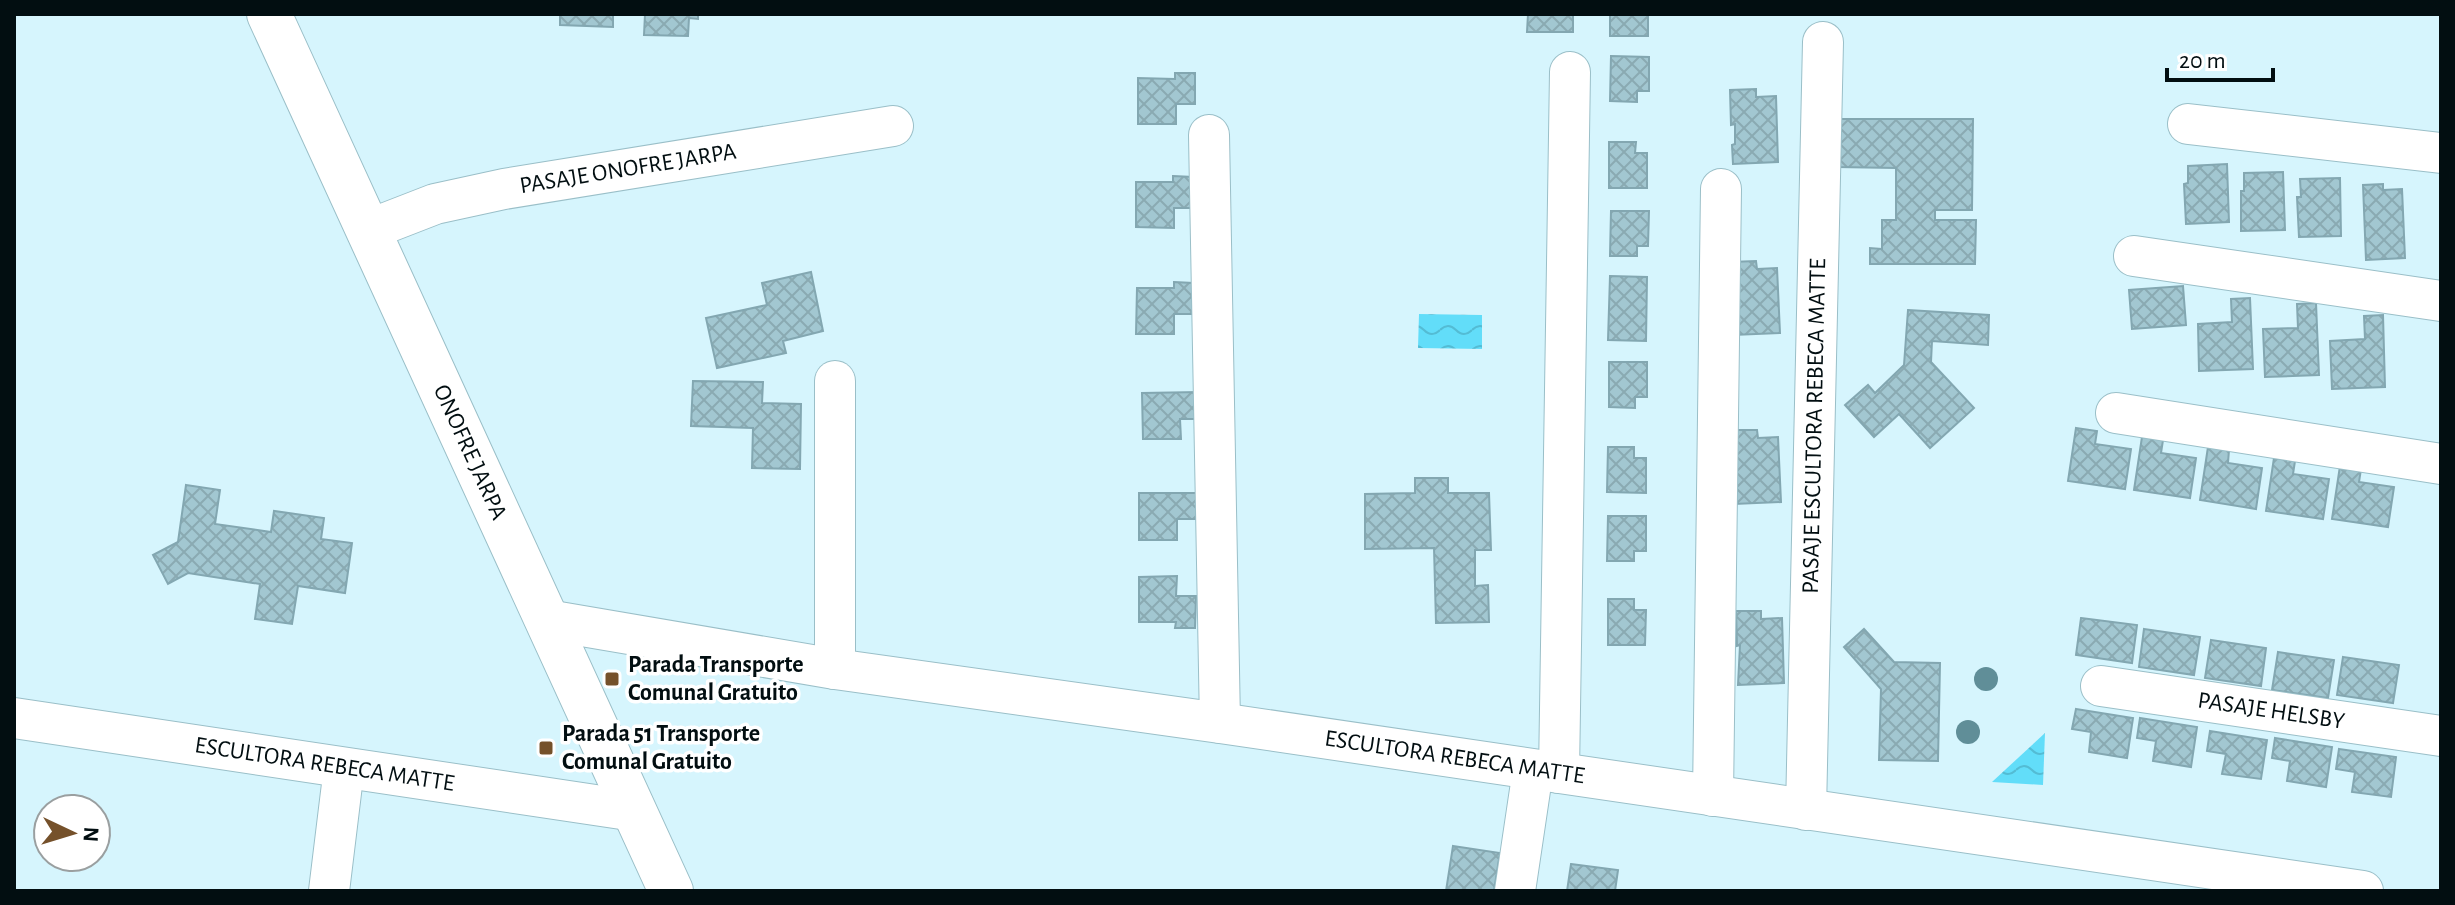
<svg xmlns="http://www.w3.org/2000/svg" width="2455" height="905" viewBox="0 0 2455 905" font-family="'Alegreya Sans',sans-serif">
<defs>
<pattern id="water-waves" width="16" height="10" patternUnits="userSpaceOnUse" patternTransform="scale(2)"><rect width="16" height="10" fill="#62ddf9"/><path d="M0 5q4-4 8 0t8 0" fill="none" stroke="#53bcd4"/></pattern>
<pattern id="building-cross-hatch" width="8" height="8" patternUnits="userSpaceOnUse" patternTransform="scale(2)"><rect width="8" height="8" fill="#a2c7d1"/><path d="M0 0l8 8M0 8l8-8" fill="none" stroke="#8aaab2"/></pattern>
</defs>
<rect width="100%" height="100%" fill="#d6f5fd"/>
<g fill="url(#water-waves)">
<polygon points="1419,314 1482,315 1482,349 1418,348"/>
<polygon points="2045,733 2043,785 1992,782"/>
</g>
<g fill="url(#building-cross-hatch)" stroke="#83a7b1" stroke-width="2">
<polygon points="560,14 613,14 613,27 560,25"/>
<polygon points="645,14 698,14 698,19 689,18 688,36 644,35"/>
<polygon points="1528,14 1573,14 1573,32 1527,32"/>
<rect x="1610" y="14" width="38" height="22"/>
<polygon points="1611,56 1649,57 1649,91 1637,91 1637,102 1610,101"/>
<polygon points="1175,73 1195,73 1195,104 1176,104 1176,124 1138,124 1138,78 1175,79"/>
<polygon points="1756,89 1756,97 1776,96 1778,162 1733,164 1732,145 1735,144 1735,124 1731,125 1730,90"/>
<polygon points="1837,119 1973,119 1972,210 1935,210 1935,220 1976,220 1975,264 1870,264 1870,248 1882,249 1882,220 1896,220 1896,168 1837,167"/>
<polygon points="1609,142 1636,142 1635,153 1647,153 1647,188 1609,188"/>
<polygon points="2227,164 2229,222 2186,224 2184,184 2188,183 2188,166"/>
<polygon points="2283,172 2285,230 2241,231 2241,191 2244,191 2244,173"/>
<polygon points="1173,176 1193,177 1193,208 1174,208 1174,228 1136,227 1136,182 1173,182"/>
<polygon points="2340,178 2341,236 2299,237 2297,197 2301,197 2300,179"/>
<polygon points="2383,184 2383,190 2402,189 2405,258 2366,260 2363,185"/>
<polygon points="1611,211 1649,211 1648,246 1637,246 1637,256 1610,256"/>
<polygon points="1756,261 1757,269 1777,268 1780,333 1733,335 1731,262"/>
<polygon points="811,272 823,331 783,341 786,353 717,368 706,318 767,305 762,283"/>
<polygon points="1610,276 1647,277 1646,341 1608,340"/>
<polygon points="1174,282 1193,283 1194,314 1174,314 1174,334 1136,334 1137,288 1174,288"/>
<polygon points="2183,286 2186,325 2132,329 2129,290"/>
<polygon points="2250,298 2253,369 2199,371 2198,324 2232,322 2231,299"/>
<polygon points="2316,303 2319,375 2265,377 2263,329 2298,328 2297,304"/>
<polygon points="1908,310 1989,315 1988,345 1932,341 1931,362 1974,408 1930,448 1899,414 1874,437 1845,405 1868,385 1875,393 1904,365"/>
<polygon points="2383,315 2385,387 2332,389 2330,341 2365,339 2364,316"/>
<polygon points="1609,362 1647,362 1647,397 1635,397 1635,408 1609,407"/>
<polygon points="693,381 763,382 762,403 801,404 800,469 752,468 753,428 691,426"/>
<polygon points="1199,392 1199,419 1180,419 1181,439 1143,439 1142,393"/>
<polygon points="2076,428 2097,431 2095,444 2131,449 2125,489 2068,481"/>
<polygon points="1732,430 1757,430 1758,438 1778,437 1781,502 1734,504"/>
<polygon points="2142,437 2163,440 2161,453 2196,458 2190,498 2134,490"/>
<polygon points="1608,447 1634,447 1634,458 1646,458 1646,493 1607,492"/>
<polygon points="2208,447 2229,450 2228,463 2262,468 2256,509 2200,500"/>
<polygon points="2274,458 2295,461 2293,474 2329,479 2323,519 2266,511"/>
<polygon points="2340,466 2361,469 2359,482 2394,487 2388,527 2332,519"/>
<polygon points="1415,478 1448,478 1448,493 1489,493 1491,550 1475,550 1475,586 1488,585 1489,622 1436,623 1434,548 1365,549 1365,494 1415,493"/>
<polygon points="186,485 220,490 215,524 271,532 274,511 324,518 321,539 352,543 345,593 298,586 292,624 255,619 260,584 188,573 168,584 153,555 178,542"/>
<polygon points="1139,493 1196,493 1196,519 1177,519 1177,540 1139,540"/>
<polygon points="1608,516 1646,516 1646,551 1634,551 1634,561 1607,561"/>
<polygon points="1177,576 1176,596 1196,596 1195,628 1175,628 1176,622 1139,622 1139,577"/>
<polygon points="1608,599 1634,599 1634,610 1646,610 1645,645 1608,645"/>
<polygon points="1736,611 1761,611 1761,619 1782,618 1784,683 1738,685 1740,645 1737,646"/>
<polygon points="2081,618 2137,625 2132,663 2076,655"/>
<polygon points="1864,629 1894,662 1940,663 1938,761 1879,760 1881,689 1844,647"/>
<polygon points="2144,629 2200,637 2194,675 2139,667"/>
<polygon points="2211,640 2266,648 2261,686 2205,678"/>
<polygon points="2278,652 2334,660 2328,698 2272,690"/>
<polygon points="2343,657 2399,665 2393,703 2337,695"/>
<polygon points="2076,709 2133,718 2127,758 2089,752 2091,732 2072,729"/>
<polygon points="2140,718 2197,727 2191,767 2153,761 2156,741 2137,738"/>
<polygon points="2210,731 2267,740 2261,779 2222,774 2226,754 2207,751"/>
<polygon points="2275,738 2332,747 2326,787 2287,781 2290,761 2272,758"/>
<polygon points="2339,749 2396,757 2391,797 2352,792 2355,772 2336,769"/>
<polygon points="1453,846 1500,853 1494,891 1446,891"/>
<polygon points="1571,864 1618,870 1615,891 1567,891"/>
</g>
<g fill="none" stroke-linecap="round" stroke-linejoin="round">
<g stroke="#9abfc8" stroke-width="42">
<g id="minor">
<polyline points="2188,124 2441,153"/>
<polyline points="1209,135 1220,723"/>
<path id="s1" d="M368 230 435 204 504 189 893 126"/>
<polyline points="2134,256 2441,301"/>
<polyline points="835,381 835,669"/>
<polyline points="2116,413 2441,464"/>
<path id="s2" d="M547 620 835 669 1220 723 2363 891"/>
<path id="s3" d="M2101 686 2441 736"/>
<path id="s4" d="M14 718 635 811"/>
<polyline points="1559,773 1570,72"/>
<polyline points="1713,796 1721,189"/>
<path id="s5" d="M1806 810 1823 42"/>
<polyline points="329,891 344,768"/>
<polyline points="1515,891 1533,770"/>
</g>
</g>
<g stroke="#9abfc8" stroke-width="46">
<g id="tertiary">
<path id="s6" d="M269 14 671 891"/>
</g>
</g>
<use href="#minor" stroke="#fff" stroke-width="40"/>
<use href="#tertiary" stroke="#fff" stroke-width="44"/>
</g>
<g fill="#608e98">
<circle cx="1986" cy="679" r="12"/>
<circle cx="1968" cy="732" r="12"/>
</g>
<g fill="#75512b" stroke="#fff" stroke-width="3">
<rect x="604" y="671" width="16" height="16" rx="4"/>
<rect x="538" y="740" width="16" height="16" rx="4"/>
</g>
<g text-anchor="middle" dominant-baseline="central" stroke-width="7" stroke-linejoin="round" paint-order="stroke">
<g font-size="24" fill="#020e11" stroke="#fff">
<text stroke="none"><textPath href="#s1" startOffset="268">PASAJE ONOFRE JARPA</textPath></text>
<text stroke="none"><textPath href="#s5" startOffset="384">PASAJE ESCULTORA REBECA MATTE</textPath></text>
<text stroke="none"><textPath href="#s6" startOffset="482">ONOFRE JARPA</textPath></text>
<text stroke="none"><textPath href="#s3" startOffset="172">PASAJE HELSBY</textPath></text>
<text stroke="none"><textPath href="#s2" startOffset="918">ESCULTORA REBECA MATTE</textPath></text>
<text stroke="none"><textPath href="#s4" startOffset="314">ESCULTORA REBECA MATTE</textPath></text>
</g>
<g font-size="24" font-weight="bold" fill="#020e11" stroke="#fff" text-anchor="start">
<text x="628" y="665">Parada Transporte<tspan x="628" dy="28">Comunal Gratuito</tspan></text>
<text x="562" y="734">Parada 51 Transporte<tspan x="562" dy="28">Comunal Gratuito</tspan></text>
</g>
</g>
<rect width="2455" height="905" fill="none" stroke="#020e11" stroke-width="32"/>
<g transform="translate(72 833) rotate(94)"><circle r="38" fill="#ffffff" stroke="#9a9fa0" stroke-width="2"/>
<path d="M0-6L14 30L0 20L-14 30Z" fill="#75512b"/>
<text y="-12" font-size="22" font-weight="bold" text-anchor="middle" fill="#020e11">N</text>
</g>
<path d="M2167 68v12h106v-12" fill="none" stroke="#020e11" stroke-width="4"/>
<text x="2179" y="68" font-size="24" fill="#020e11" stroke="#ffffff" stroke-width="6" paint-order="stroke">20 m</text>
</svg>
